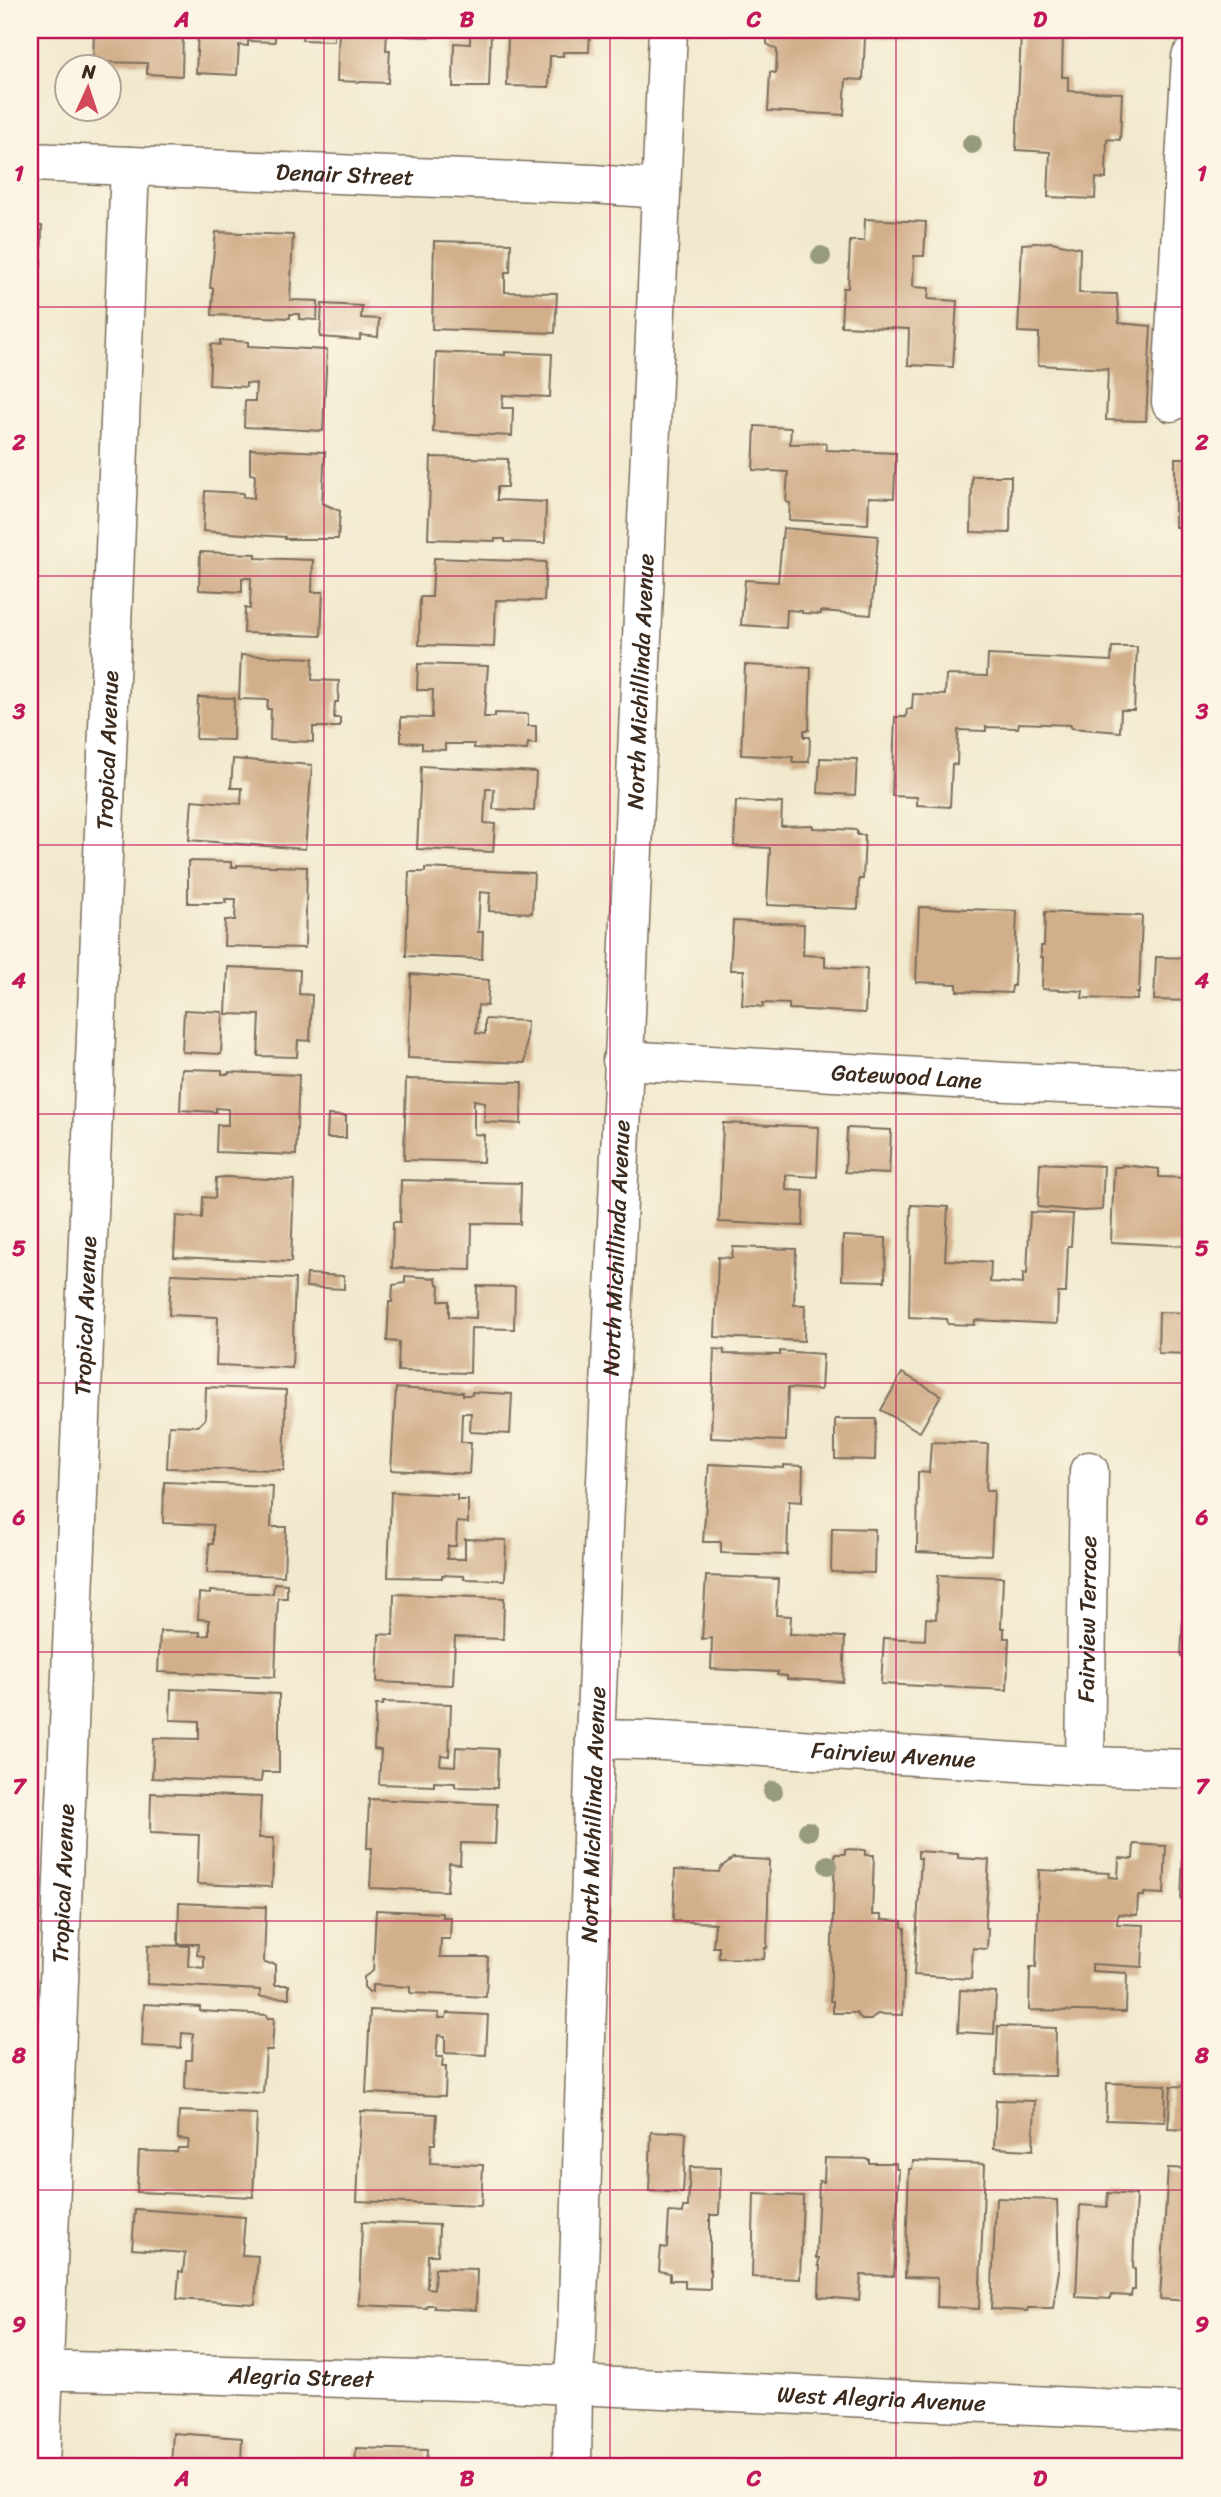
<svg xmlns="http://www.w3.org/2000/svg" width="1221" height="2497" viewBox="0 0 1221 2497" font-family="Sriracha,sans-serif">
<rect width="100%" height="100%" fill="#fcf5e5"/>
<filter id="ink" filterUnits="userSpaceOnUse"><feTurbulence type="fractalNoise" baseFrequency=".0143" numOctaves="2"/><feDisplacementMap in="SourceGraphic" scale="14" xChannelSelector="R" yChannelSelector="G"/><feConvolveMatrix kernelMatrix="1 2 1 2 8 2 1 2 1" color-interpolation-filters="sRGB"/></filter>
<filter id="wash" filterUnits="userSpaceOnUse"><feTurbulence type="fractalNoise" baseFrequency=".00686" numOctaves="4" result="noise"/><feDisplacementMap in="SourceGraphic" scale="28" xChannelSelector="R" yChannelSelector="G"/><feGaussianBlur stdDeviation="1.57" result="paint"/><feColorMatrix in="noise" values="0 0 0 0 0 0 0 0 0 0 0 0 0 0 0 0 0 1.4 0 .05"/><feComposite in="paint" operator="in"/></filter>
<g filter="url(#wash)">
<rect width="100%" height="100%" fill="#f1e9cd"/>
<g id="blocks">
<g fill="#d2af8b">
<polygon points="94,30 183,30 182,76 147,74 147,63 93,62"/>
<polygon points="198,30 285,30 285,35 275,35 275,42 248,41 248,46 239,45 237,75 196,73"/>
<polygon points="303,30 334,30 334,41 302,40"/>
<polygon points="339,30 387,30 386,50 390,50 388,83 337,81"/>
<polygon points="406,30 491,30 489,87 453,87 454,43 470,44 470,33 433,33 433,37 406,36"/>
<polygon points="508,30 590,30 589,52 563,52 563,56 550,56 549,87 507,86"/>
<polygon points="767,30 930,30 930,39 865,37 863,80 846,79 844,115 768,111 770,72 776,73 777,50 767,44"/>
<polygon points="1021,34 1063,36 1062,77 1068,77 1068,91 1122,93 1120,140 1107,139 1106,179 1096,178 1095,199 1048,197 1050,152 1016,150"/>
<polygon points="865,219 926,222 924,256 914,256 913,287 929,288 928,299 957,301 953,367 908,365 909,329 841,326 843,288 848,288 850,241 864,241"/>
<polygon points="30,226 42,226 41,267 30,267"/>
<polygon points="216,232 293,235 290,300 318,301 317,320 299,319 299,314 290,314 290,318 212,315 213,288 210,288"/>
<polygon points="434,241 511,243 510,272 505,272 505,292 557,293 555,333 432,329"/>
<polygon points="1051,242 1080,248 1079,293 1117,294 1119,323 1151,326 1146,421 1106,420 1108,369 1038,365 1039,333 1018,332 1022,244"/>
<polygon points="322,304 362,306 361,318 379,319 378,337 360,335 360,340 320,337"/>
<polygon points="30,336 37,336 35,377 30,377"/>
<polygon points="220,340 248,342 248,346 327,350 323,431 244,427 245,401 255,401 256,384 246,383 246,387 209,385 211,344 220,345"/>
<polygon points="436,352 505,355 505,352 552,354 550,397 503,395 502,408 513,408 512,436 433,432"/>
<polygon points="755,426 791,428 790,444 826,443 826,450 896,453 894,498 869,497 868,524 789,520 790,503 786,502 788,472 753,470"/>
<polygon points="30,436 35,437 33,473 30,473"/>
<polygon points="250,449 325,452 322,503 340,511 338,539 285,539 285,537 203,531 205,491 243,493 243,497 254,498 255,475 250,474"/>
<polygon points="431,457 508,459 507,487 497,487 497,500 546,502 545,543 505,542 505,539 495,539 495,541 428,539"/>
<rect x="1175" y="458" width="16" height="69"/>
<polygon points="972,476 1011,476 1010,533 971,532"/>
<polygon points="30,484 33,484 32,512 30,512"/>
<polygon points="783,528 878,536 871,615 821,611 821,614 802,613 802,611 787,610 786,628 741,625 745,580 778,582"/>
<polygon points="200,552 256,554 256,558 313,560 312,592 323,592 321,636 244,633 245,608 250,609 251,578 242,578 242,592 199,590"/>
<polygon points="434,558 546,562 544,601 496,600 494,647 419,645 420,597 432,597"/>
<polygon points="1112,647 1137,647 1134,710 1121,710 1120,732 1071,728 1071,725 1019,723 1018,728 986,727 986,731 958,730 957,765 952,764 950,807 917,805 917,797 892,796 895,717 906,717 907,709 912,709 913,694 945,695 946,675 987,676 988,655 1111,661"/>
<polygon points="241,655 313,658 312,680 339,681 338,702 335,702 334,718 340,718 340,727 313,727 313,742 270,740 271,709 267,709 268,700 239,699"/>
<polygon points="418,664 488,666 484,717 495,717 495,713 528,714 528,726 536,726 536,744 528,743 527,750 474,748 474,744 445,744 445,750 422,749 422,743 401,742 401,717 432,718 433,690 417,690"/>
<polygon points="745,665 811,668 809,730 804,730 804,737 810,737 809,762 792,762 793,757 741,755"/>
<polygon points="198,697 234,698 233,740 196,739"/>
<polygon points="820,758 857,759 855,795 818,793"/>
<polygon points="233,759 312,765 305,849 189,840 192,800 241,804 242,788 231,788"/>
<polygon points="421,766 536,772 534,811 493,809 494,789 486,789 484,823 495,824 493,852 417,849"/>
<polygon points="736,801 782,803 781,826 813,825 813,828 857,830 857,835 865,835 863,879 859,879 858,909 767,905 770,848 734,846"/>
<polygon points="188,861 231,862 231,867 237,867 237,865 307,867 305,948 224,946 225,920 235,920 236,899 225,899 226,903 188,903"/>
<polygon points="425,868 534,873 532,913 489,911 490,893 480,892 478,932 483,932 482,959 406,956 409,872 425,872"/>
<polygon points="919,907 1017,911 1014,986 1012,986 1011,993 957,991 957,984 916,982"/>
<polygon points="1045,912 1142,916 1139,994 1137,993 1137,1000 1082,998 1083,991 1042,989 1043,957 1041,957 1041,946 1044,946"/>
<polygon points="733,921 804,924 803,955 825,956 825,967 867,969 865,1013 789,1009 789,1004 763,1003 763,1007 742,1005 744,970 730,970"/>
<polygon points="1156,957 1191,958 1191,1001 1154,1000"/>
<polygon points="228,967 300,970 299,994 312,995 310,1041 298,1040 297,1057 258,1056 260,1015 226,1014"/>
<polygon points="411,974 489,980 487,1006 478,1005 476,1033 485,1034 485,1019 527,1021 525,1063 408,1058"/>
<polygon points="184,1010 223,1012 221,1054 182,1052"/>
<polygon points="182,1069 222,1070 222,1074 229,1074 229,1072 299,1075 296,1155 216,1152 217,1125 228,1125 228,1109 216,1108 216,1112 180,1110"/>
<polygon points="406,1079 522,1082 521,1124 484,1122 485,1102 474,1100 474,1134 484,1135 483,1162 404,1160"/>
<polygon points="328,1115 346,1116 346,1138 327,1138"/>
<polygon points="723,1123 819,1127 817,1177 786,1175 786,1190 804,1191 803,1226 719,1222"/>
<polygon points="847,1128 891,1130 889,1174 845,1172"/>
<polygon points="1040,1163 1104,1166 1102,1210 1084,1211 1038,1207"/>
<polygon points="1122,1165 1159,1169 1159,1177 1191,1178 1191,1233 1188,1233 1187,1246 1111,1242 1114,1167 1121,1167"/>
<polygon points="225,1177 294,1180 291,1262 174,1257 176,1216 202,1218 203,1197 215,1198 216,1178"/>
<polygon points="401,1180 521,1183 520,1224 472,1223 471,1270 392,1268 393,1222 400,1222"/>
<polygon points="911,1205 948,1207 945,1260 991,1262 990,1282 1023,1284 1023,1273 1027,1274 1030,1212 1073,1214 1071,1246 1068,1246 1066,1293 1058,1293 1057,1324 975,1320 974,1325 948,1324 947,1319 909,1317"/>
<polygon points="843,1236 886,1238 885,1281 842,1280"/>
<polygon points="733,1247 796,1249 794,1305 805,1305 804,1341 715,1337 718,1257 732,1258"/>
<polygon points="171,1274 295,1279 292,1368 216,1365 218,1317 169,1315"/>
<polygon points="307,1274 344,1276 344,1289 306,1287"/>
<polygon points="405,1276 436,1278 437,1284 440,1285 439,1301 449,1301 449,1317 476,1318 477,1286 515,1287 514,1329 471,1328 470,1373 398,1371 399,1342 387,1341 389,1302 392,1302 393,1285 405,1283"/>
<polygon points="1159,1312 1191,1313 1191,1354 1158,1353"/>
<polygon points="714,1349 724,1350 724,1354 780,1355 780,1351 823,1354 821,1390 788,1388 786,1441 711,1438"/>
<polygon points="902,1373 941,1395 920,1432 881,1410"/>
<polygon points="206,1387 286,1390 284,1470 167,1468 169,1425 198,1426 205,1419"/>
<polygon points="396,1388 463,1392 463,1395 472,1395 472,1392 512,1394 510,1434 470,1432 471,1413 462,1413 461,1442 471,1442 469,1474 391,1470"/>
<polygon points="835,1419 876,1419 875,1460 835,1459"/>
<polygon points="931,1442 988,1444 986,1491 994,1491 991,1555 917,1552 918,1472 929,1473"/>
<polygon points="709,1464 784,1468 784,1465 803,1466 802,1502 789,1501 787,1555 721,1553 721,1542 703,1542"/>
<polygon points="164,1482 273,1486 271,1527 286,1527 284,1576 207,1573 209,1544 213,1544 213,1525 163,1523"/>
<polygon points="391,1492 457,1495 457,1500 468,1500 468,1523 457,1522 456,1546 448,1546 447,1559 465,1559 465,1539 506,1540 505,1580 464,1579 464,1576 442,1575 442,1578 388,1577"/>
<polygon points="832,1528 875,1529 874,1573 831,1572"/>
<polygon points="1186,1558 1191,1558 1191,1658 1181,1657"/>
<polygon points="938,1575 1003,1577 1001,1628 1004,1628 1004,1638 1009,1638 1007,1690 881,1684 884,1638 925,1640 926,1618 936,1619"/>
<polygon points="706,1576 778,1579 776,1615 791,1616 790,1634 845,1637 843,1682 787,1679 787,1676 777,1675 778,1672 711,1669 712,1638 702,1639"/>
<polygon points="274,1583 287,1584 287,1598 278,1598 275,1677 158,1672 160,1631 200,1632 200,1636 209,1635 209,1620 198,1619 199,1593 210,1594 210,1591 273,1594"/>
<polygon points="394,1594 504,1598 503,1639 455,1637 453,1685 377,1682 379,1634 393,1635"/>
<polygon points="171,1689 279,1694 279,1772 262,1772 261,1782 152,1778 154,1738 199,1739 199,1721 170,1720"/>
<polygon points="383,1702 451,1704 449,1756 441,1755 440,1765 455,1766 456,1747 498,1749 497,1788 455,1787 455,1783 434,1782 434,1786 379,1784 381,1750 374,1749 376,1705 383,1705"/>
<polygon points="151,1793 261,1797 259,1838 274,1838 272,1887 197,1884 199,1835 150,1833"/>
<polygon points="369,1799 497,1804 495,1844 461,1843 460,1864 449,1863 447,1891 370,1888 372,1848 367,1848"/>
<polygon points="1134,1844 1166,1846 1164,1894 1144,1893 1144,1896 1138,1896 1137,1915 1118,1914 1117,1924 1144,1925 1142,1967 1092,1964 1092,1971 1127,1973 1126,2012 1029,2010 1030,1967 1036,1967 1039,1870 1110,1873 1109,1877 1118,1878 1119,1858 1133,1859"/>
<polygon points="845,1849 865,1850 865,1855 874,1855 872,1915 881,1915 881,1920 902,1921 902,1927 905,1928 903,2015 877,2014 871,2020 862,2020 856,2013 833,2013 833,2001 830,2001 835,1854 845,1854"/>
<polygon points="918,1851 958,1854 958,1858 989,1860 985,1927 988,1928 987,1949 973,1948 971,1979 914,1975 921,1858 918,1858"/>
<polygon points="1183,1856 1191,1860 1191,1901 1181,1900"/>
<polygon points="733,1858 769,1860 767,1948 765,1948 764,1959 719,1958 719,1947 713,1947 715,1923 673,1921 675,1870 719,1872 720,1868"/>
<polygon points="179,1903 266,1907 264,1963 275,1964 275,1985 289,1985 289,1998 260,1997 260,1990 147,1984 148,1945 189,1946 188,1966 204,1968 204,1956 197,1955 198,1944 178,1944"/>
<polygon points="376,1910 442,1913 442,1917 451,1917 450,1939 441,1939 440,1957 488,1957 486,1997 410,1993 410,1987 372,1985 372,1992 369,1992 364,1987 364,1977 373,1971"/>
<polygon points="1189,1931 1191,1931 1191,1958 1188,1958"/>
<polygon points="960,1990 996,1992 994,2034 958,2032"/>
<polygon points="144,2004 200,2007 200,2011 267,2015 267,2018 274,2018 272,2050 266,2050 263,2093 185,2089 186,2060 192,2060 193,2034 182,2033 181,2048 142,2046"/>
<polygon points="370,2010 439,2013 438,2018 446,2018 447,2013 488,2015 486,2055 445,2053 445,2036 438,2035 436,2057 443,2057 442,2067 446,2067 445,2096 366,2093"/>
<polygon points="998,2026 1056,2028 1055,2076 996,2075"/>
<polygon points="1107,2083 1166,2085 1165,2122 1106,2120"/>
<polygon points="1171,2086 1191,2087 1191,2130 1168,2129"/>
<polygon points="996,2100 1035,2101 1033,2150 994,2148"/>
<polygon points="179,2111 257,2114 253,2197 137,2192 139,2151 177,2152 178,2148 188,2148 189,2140 178,2139"/>
<polygon points="361,2111 437,2114 435,2144 431,2144 430,2163 483,2165 481,2206 357,2201"/>
<polygon points="670,2131 684,2132 686,2134 683,2193 649,2191 651,2132 670,2133"/>
<polygon points="825,2158 869,2159 869,2163 896,2163 896,2169 899,2169 894,2276 861,2275 859,2300 819,2297 820,2266 818,2266 819,2258 816,2258 819,2181 824,2182"/>
<polygon points="913,2161 985,2164 979,2309 937,2307 938,2278 905,2277 909,2169 912,2169"/>
<polygon points="690,2167 721,2168 719,2215 710,2215 710,2289 685,2288 685,2280 670,2280 670,2273 659,2271 661,2247 667,2248 669,2212 683,2213 683,2207 688,2207"/>
<polygon points="1168,2168 1191,2169 1191,2301 1160,2299"/>
<polygon points="1108,2193 1136,2195 1133,2268 1135,2269 1135,2290 1132,2290 1131,2296 1112,2295 1111,2299 1076,2297 1080,2205 1107,2207"/>
<polygon points="754,2194 803,2196 800,2279 752,2277"/>
<polygon points="996,2198 1057,2200 1059,2271 1053,2308 1028,2308 1027,2311 991,2309"/>
<polygon points="135,2209 245,2217 242,2255 258,2256 255,2304 177,2299 179,2271 183,2272 185,2253 132,2249"/>
<polygon points="362,2222 439,2225 438,2255 428,2255 427,2288 434,2289 435,2268 477,2269 476,2310 434,2308 434,2305 427,2305 426,2308 359,2305"/>
<polygon points="173,2433 242,2438 241,2464 227,2464 226,2467 171,2467"/>
<polygon points="356,2448 427,2450 426,2467 355,2467"/>
</g>
</g>
</g>
<g filter="url(#ink)">
<use href="#blocks" fill-opacity="0" stroke="#7b6d5b" stroke-width="2"/>
<g fill="none" stroke-linecap="round" stroke-linejoin="round">
<g stroke="#7b6d5b" stroke-width="41">
<g id="minor">
<path id="s1" d="M30 162 593 184 661 189"/>
<polyline points="1171,402 1191,57"/>
<path id="s2" d="M622 1060 1008 1082 1191 1089"/>
<path id="s3" d="M595 1739 646 1740 1085 1766 1191 1769"/>
<path id="s4" d="M1085 1766 1089 1471"/>
<path id="s5" d="M30 2370 503 2382 1191 2412"/>
<path id="s6" d="M40 2467 130 166"/>
</g>
</g>
<g stroke="#7b6d5b" stroke-width="41">
<g id="tertiary">
<path id="s7" d="M572 2467 573 2386 577 2336 595 1739 668 30"/>
</g>
</g>
<use href="#minor" stroke="#fff" stroke-width="38"/>
<use href="#tertiary" stroke="#fff" stroke-width="38"/>
</g>
<g fill="#989a7e">
<circle cx="972" cy="144" r="10"/>
<circle cx="821" cy="256" r="10"/>
<circle cx="773" cy="1791" r="10"/>
<circle cx="808" cy="1831" r="10"/>
<circle cx="828" cy="1865" r="10"/>
</g>
</g>
<path fill="none" stroke="#c2185b" stroke-width="2" stroke-opacity="0.55" d="M324 30V2467M610 30V2467M896 30V2467M30 307H1191M30 576H1191M30 845H1191M30 1114H1191M30 1383H1191M30 1652H1191M30 1921H1191M30 2190H1191"/>
<g text-anchor="middle" dominant-baseline="central" stroke-width="5" stroke-linejoin="round" paint-order="stroke">
<g font-size="23" fill="#3b2a1e" stroke="#fcf5e5">
<text stroke="none"><textPath href="#s1" startOffset="315">Denair Street</textPath></text>
<text stroke="none"><textPath href="#s7" startOffset="1787">North Michillinda Avenue</textPath></text>
<text stroke="none"><textPath href="#s6" startOffset="1718">Tropical Avenue</textPath></text>
<text stroke="none"><textPath href="#s2" startOffset="285">Gatewood Lane</textPath></text>
<text stroke="none"><textPath href="#s7" startOffset="1220">North Michillinda Avenue</textPath></text>
<text stroke="none"><textPath href="#s6" startOffset="1152">Tropical Avenue</textPath></text>
<text stroke="none"><textPath href="#s4" startOffset="147">Fairview Terrace</textPath></text>
<text stroke="none"><textPath href="#s3" startOffset="299">Fairview Avenue</textPath></text>
<text stroke="none"><textPath href="#s7" startOffset="653">North Michillinda Avenue</textPath></text>
<text stroke="none"><textPath href="#s6" startOffset="584">Tropical Avenue</textPath></text>
<text stroke="none"><textPath href="#s5" startOffset="271">Alegria Street</textPath></text>
<text stroke="none"><textPath href="#s5" startOffset="852">West Alegria Avenue</textPath></text>
</g>
</g>
<rect width="1221" height="2497" fill="none" stroke="#fcf5e5" stroke-width="77"/>
<g transform="translate(88 88) rotate(3)"><circle r="33" fill="#fcf5e5" stroke="#afa495" stroke-width="2"/>
<path d="M0-5L12 26L0 18L-12 26Z" fill="#d1495b"/>
<text y="-10" font-size="19" font-weight="bold" text-anchor="middle" fill="#3b2a1e">N</text>
</g>
<rect x="38" y="38" width="1144" height="2420" fill="none" stroke="#c2185b" stroke-width="2.5"/>
<g font-size="23" text-anchor="middle" font-weight="bold" fill="#c2185b">
<text x="182" y="27">A</text>
<text x="467" y="27">B</text>
<text x="754" y="27">C</text>
<text x="1040" y="27">D</text>
<text x="19" y="181">1</text>
<text x="1202" y="181">1</text>
<text x="19" y="450">2</text>
<text x="1202" y="450">2</text>
<text x="19" y="719">3</text>
<text x="1202" y="719">3</text>
<text x="19" y="988">4</text>
<text x="1202" y="988">4</text>
<text x="19" y="1256">5</text>
<text x="1202" y="1256">5</text>
<text x="19" y="1525">6</text>
<text x="1202" y="1525">6</text>
<text x="19" y="1794">7</text>
<text x="1202" y="1794">7</text>
<text x="19" y="2063">8</text>
<text x="1202" y="2063">8</text>
<text x="19" y="2332">9</text>
<text x="1202" y="2332">9</text>
<text x="182" y="2486">A</text>
<text x="467" y="2486">B</text>
<text x="754" y="2486">C</text>
<text x="1040" y="2486">D</text>
</g>
</svg>
